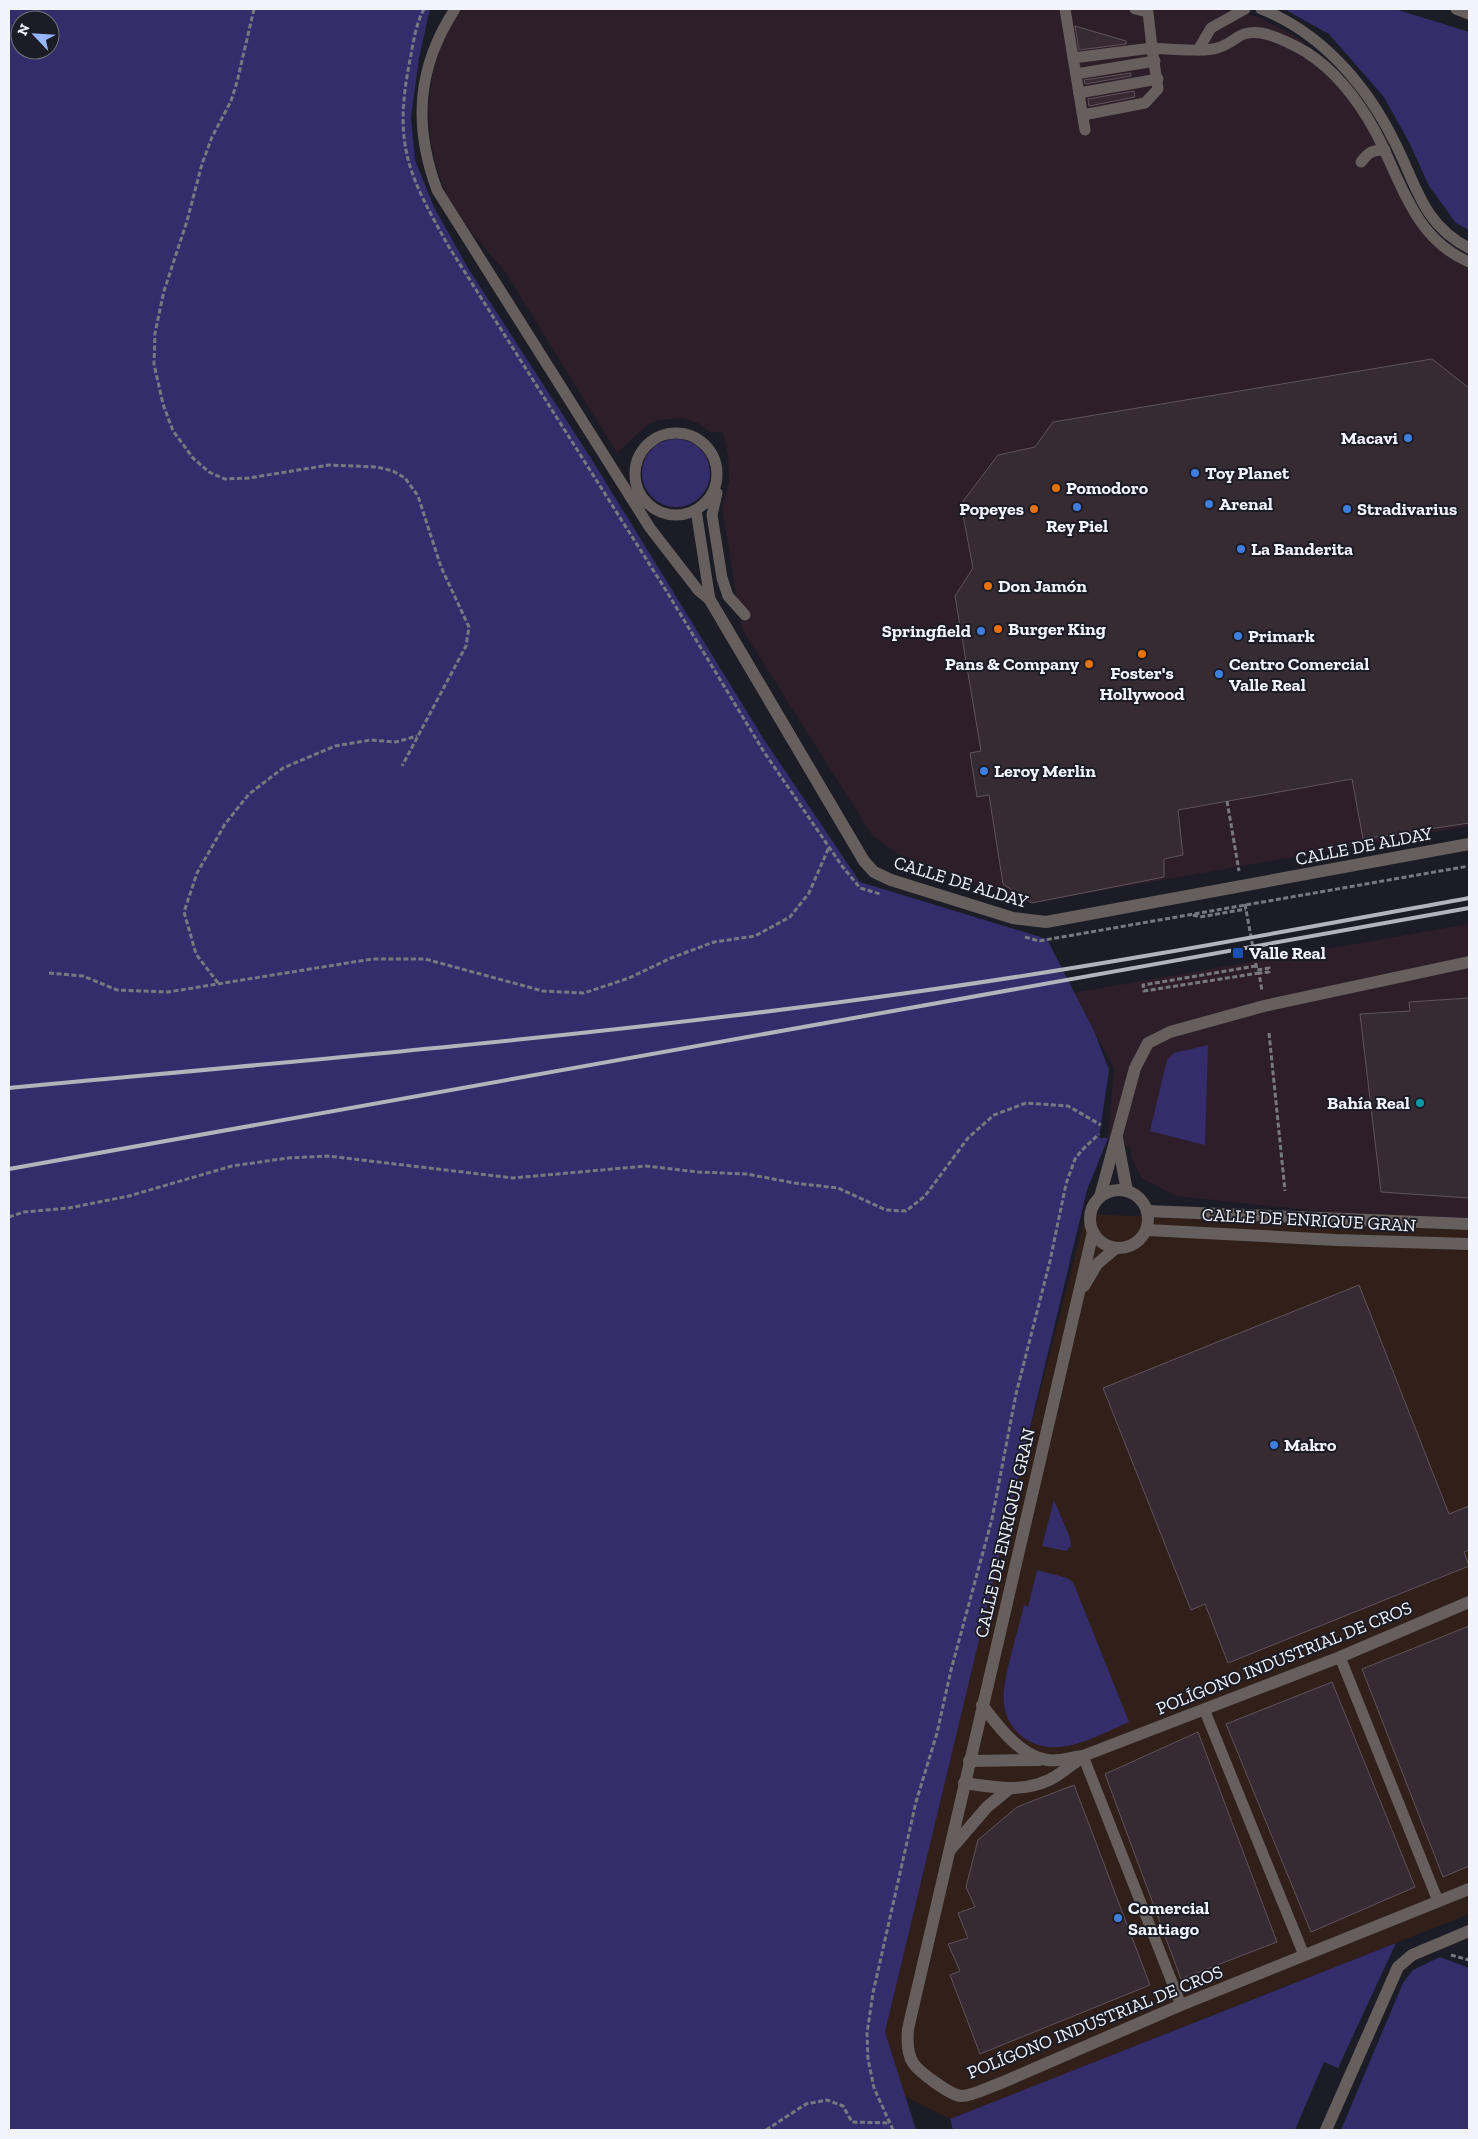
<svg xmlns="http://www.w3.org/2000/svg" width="1478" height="2139" viewBox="0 0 1478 2139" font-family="'Zilla Slab',serif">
<rect width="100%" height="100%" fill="#1c1c26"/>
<g fill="#2e1e29">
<polygon points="466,9 1229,9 1261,18 1298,38 1332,64 1351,84 1371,112 1387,140 1413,200 1426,222 1438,236 1469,256 1469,826 1032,903 898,854 872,835 742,629 722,507 729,482 728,455 723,432 710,432 698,423 683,418 658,420 647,425 617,453 506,273 471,232 447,196 439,175 431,144 428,109 433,72 442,42 455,15"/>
<polygon points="1469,924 1469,1221 1375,1217 1176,1196 1142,1178 1132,1159 1130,1147 1108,1138 1114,1068 1073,993"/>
</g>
<polygon fill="#311f19" points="1086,1214 1469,1230 1469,1914 950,2119 904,2096 885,2032 1015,1488"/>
<g fill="#352d6b" fill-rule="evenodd">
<path d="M9 9H430L419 58 411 117 415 160 434 207 468 268 592 460 765 741 860 882 1047 939 1094 1031 1109 1070 1099 1138H1108L1087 1190 885 2032 916 2130H9ZM20 20H50V50H20Z"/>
<polygon points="1284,9 1395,9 1469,32 1469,230 1456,223 1429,186 1410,144 1384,97 1329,34"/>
<circle cx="676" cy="473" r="34"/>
<polygon points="1208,1045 1205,1145 1150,1131 1167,1060 1174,1053"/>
<polygon points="1054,1500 1070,1538 1071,1546 1066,1551 1042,1546"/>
<path d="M1037 1570 1067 1578 1073 1582 1129 1722C1098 1735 1057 1761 1024 1738 1013 1730 1005 1717 1004 1703 1001 1682 1019 1629 1024 1605L1028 1607Z"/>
<polygon points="1396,1943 1338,2068 1324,2062 1295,2130 953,2130 950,2119"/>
<polygon points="1440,1957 1469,1968 1469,2130 1341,2130 1403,1983 1413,1970"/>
</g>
<g fill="#362b33" stroke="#5f535c">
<polygon points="1075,26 1126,41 1126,44 1079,50"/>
<polygon points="1131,73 1131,76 1085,84 1084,80"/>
<polygon points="1134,91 1135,97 1089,106 1088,99"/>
<polygon points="1432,359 1469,388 1469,823 1363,839 1352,779 1178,810 1183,855 1164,859 1164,877 1032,903 1003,884 989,795 977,797 970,753 981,751 955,596 973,568 961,504 998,455 1035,447 1053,422"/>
<polygon points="1469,998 1469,1198 1381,1192 1360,1014 1410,1011 1409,1002"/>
<polygon points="1359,1285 1449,1514 1469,1506 1469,1550 1464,1552 1469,1566 1228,1663 1205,1604 1191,1610 1103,1388"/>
<polygon points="1469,1626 1469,1866 1443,1877 1362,1669"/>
<polygon points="1332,1682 1415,1887 1311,1932 1226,1724"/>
<polygon points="1198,1732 1277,1942 1181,1979 1105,1774"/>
<polygon points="1074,1785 1150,1985 980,2054 950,1975 960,1971 948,1944 968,1938 958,1913 975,1907 966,1887 978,1840 1017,1807"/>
</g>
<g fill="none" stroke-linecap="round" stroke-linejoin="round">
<g stroke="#787881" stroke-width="3" stroke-dasharray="5 2.5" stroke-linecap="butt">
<polyline points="254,9 237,82 231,101 212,137 202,164 187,221 164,291 155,333 154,364 163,404 173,431 193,458 209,472 225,479 249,478 329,465 377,467 393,471 405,478 418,496 441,567 469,627 466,646 402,766"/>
<path d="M424 9C416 23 413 44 410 60 393 145 408 174 449 247L667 592 764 752 842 866 860 888 880 894"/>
<polyline points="1227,801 1239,871"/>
<polyline points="1245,904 1257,970 1269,968 1269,972 1259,973 1262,991"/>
<polyline points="1193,915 1200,917 1246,909"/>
<polyline points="1025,937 1039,941 1469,866"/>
<polyline points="1256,966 1143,985 1144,991 1259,973"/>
<polyline points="49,973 83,976 117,990 168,992 372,959 425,959 543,991 584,993 629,978 671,958 714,942 755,936 790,917 809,893 829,847"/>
<polyline points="218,983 196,954 184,912 197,873 225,824 249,794 283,768 335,746 371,740 396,742 417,736"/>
<polyline points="1269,1033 1285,1191"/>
<polyline points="9,1217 24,1212 69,1208 129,1196 232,1166 288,1158 328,1156 513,1178 646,1166 698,1172 747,1174 794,1183 838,1188 886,1210 906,1211 925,1196 968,1138 994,1115 1026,1103 1068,1106 1101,1125"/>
<polyline points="1451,1955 1469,1960"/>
<polyline points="766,2130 806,2104 827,2100 843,2106 852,2122 890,2123"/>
<polyline points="893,2130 874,2088 868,2059 867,2033 873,1993 916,1802 937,1733 951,1670 992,1519 1016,1394 1050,1261 1066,1184 1075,1159 1082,1150 1099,1134"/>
</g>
<g stroke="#665f5d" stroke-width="11">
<path d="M455 9C417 67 413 125 437 190L650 528 698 590 710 600"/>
<polyline points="1065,9 1085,130"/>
<path d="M1261 9C1320 32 1365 83 1393 139 1416 182 1421 224 1469 248"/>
<polyline points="1456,9 1469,14"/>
<polyline points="1198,50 1211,28 1245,9"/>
<polyline points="1073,58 1152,48 1148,12 1135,9"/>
<polyline points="1076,74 1155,61"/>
<polyline points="1079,93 1158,79"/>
<path d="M1083 115 1145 103 1158 89 1152 48C1172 49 1193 52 1213 49 1234 46 1237 29 1261 33 1277 36 1292 44 1306 52 1336 71 1358 100 1375 131 1401 180 1413 238 1469 262"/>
<path d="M1361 162C1369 152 1372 150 1385 150"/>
<circle cx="676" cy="474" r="41"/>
<polyline points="717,493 712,515 722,578 728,596 745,615"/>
<polyline points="696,510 710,600"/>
<polyline points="1340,1657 1438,1901"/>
<polyline points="1204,1709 1304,1955"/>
<polyline points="1083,1756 1181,2005"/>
</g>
<g stroke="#665f5d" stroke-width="12">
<polyline points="710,600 864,861 874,872 891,880 1013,918 1046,922 1469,844"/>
<polyline points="1117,1138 1127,1191"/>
<circle cx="1119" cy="1219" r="29"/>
<polyline points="1100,1197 1135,1068 1148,1043 1170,1032 1264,1006 1469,962"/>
<polyline points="1147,1211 1469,1224"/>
<polyline points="1147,1230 1336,1240 1469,1244"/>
<path d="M1093 1232 908 2029C907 2040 907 2053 913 2063 919 2072 950 2095 961 2096 973 2096 989 2087 1001 2083L1181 2005 1469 1889"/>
<polyline points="1084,1286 1097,1264 1116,1248"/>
<path d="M982 1705C998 1726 1020 1756 1047 1760 1058 1762 1072 1757 1083 1756L1340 1657 1469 1602"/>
<polyline points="969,1761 1039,1760"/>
<path d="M964 1783C993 1787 1021 1793 1049 1780 1060 1775 1071 1765 1081 1758"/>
<polyline points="950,1850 987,1807 1009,1789"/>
<polyline points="1326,2130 1398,1967 1412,1955 1469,1931"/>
</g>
<g stroke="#b3b3bb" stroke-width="4">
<path d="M9 1088C308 1060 609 1035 907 993 1095 967 1282 932 1469 898"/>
<polyline points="9,1169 1469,908"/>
</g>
</g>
<g fill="#3f7fe0" stroke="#1c1c26" stroke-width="2">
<circle cx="1408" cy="438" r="5"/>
<circle cx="1195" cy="473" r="5"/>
<circle cx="1209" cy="504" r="5"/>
<circle cx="1077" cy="507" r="5"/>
<circle cx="1347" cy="509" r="5"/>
<circle cx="1241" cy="549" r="5"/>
<circle cx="981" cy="631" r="5"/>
<circle cx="1238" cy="636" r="5"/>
<circle cx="1219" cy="674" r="5"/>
<circle cx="984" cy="771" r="5"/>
<circle cx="1274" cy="1445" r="5"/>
<circle cx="1118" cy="1918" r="5"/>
</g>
<g fill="#e8710a" stroke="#1c1c26" stroke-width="2">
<circle cx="1056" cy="488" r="5"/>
<circle cx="1034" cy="509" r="5"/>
<circle cx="988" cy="586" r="5"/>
<circle cx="998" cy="629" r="5"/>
<circle cx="1142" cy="654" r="5"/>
<circle cx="1089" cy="664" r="5"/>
</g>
<rect fill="#1a4fb4" stroke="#1c1c26" stroke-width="2" x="1232" y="947" width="12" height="12" rx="2.5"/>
<circle fill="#0f9aa8" stroke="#1c1c26" stroke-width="2" cx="1420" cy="1103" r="5"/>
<g text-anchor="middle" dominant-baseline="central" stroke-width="4" stroke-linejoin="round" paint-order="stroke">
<g font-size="18" font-weight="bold" fill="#f3f3fb" stroke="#1c1c26" text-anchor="start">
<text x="1398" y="438" text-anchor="end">Macavi</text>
<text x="1205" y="473">Toy Planet</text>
<text x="1066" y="488">Pomodoro</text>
<text x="1219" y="504">Arenal</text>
<text x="1024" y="509" text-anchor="end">Popeyes</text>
<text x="1357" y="509">Stradivarius</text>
<text x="1077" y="526" text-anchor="middle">Rey Piel</text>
<text x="1251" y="549">La Banderita</text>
<text x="998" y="586">Don Jamón</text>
<text x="1008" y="629">Burger King</text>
<text x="971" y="631" text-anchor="end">Springfield</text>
<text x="1248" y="636">Primark</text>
<text x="1079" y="664" text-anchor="end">Pans &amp; Company</text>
<text x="1229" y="664">Centro Comercial<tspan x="1229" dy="21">Valle Real</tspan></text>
<text x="1142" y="673" text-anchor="middle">Foster's<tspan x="1142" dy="21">Hollywood</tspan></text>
<text x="994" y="771">Leroy Merlin</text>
<text x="1249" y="953">Valle Real</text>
<text x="1410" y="1103" text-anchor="end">Bahía Real</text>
<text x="1284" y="1445">Makro</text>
<text x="1128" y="1908">Comercial<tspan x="1128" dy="21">Santiago</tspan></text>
</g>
<g font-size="18" fill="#f3f3fb" stroke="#1c1c26">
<text transform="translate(1364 846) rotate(-11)">CALLE DE ALDAY</text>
<text transform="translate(961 882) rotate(17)">CALLE DE ALDAY</text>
<text transform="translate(1309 1220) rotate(3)">CALLE DE ENRIQUE GRAN</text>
<text transform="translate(1005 1533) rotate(-77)">CALLE DE ENRIQUE GRAN</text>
<text transform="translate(1284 1658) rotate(-22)">POLÍGONO INDUSTRIAL DE CROS</text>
<text transform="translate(1095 2022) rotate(-22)">POLÍGONO INDUSTRIAL DE CROS</text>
</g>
</g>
<rect width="1478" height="2139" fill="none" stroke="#f3f3fb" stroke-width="20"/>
<g transform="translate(35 35) rotate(295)"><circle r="24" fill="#1c1c26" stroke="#72727b"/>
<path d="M0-4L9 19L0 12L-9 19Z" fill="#97b6fd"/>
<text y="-8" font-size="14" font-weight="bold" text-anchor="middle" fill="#f3f3fb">N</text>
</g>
</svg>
